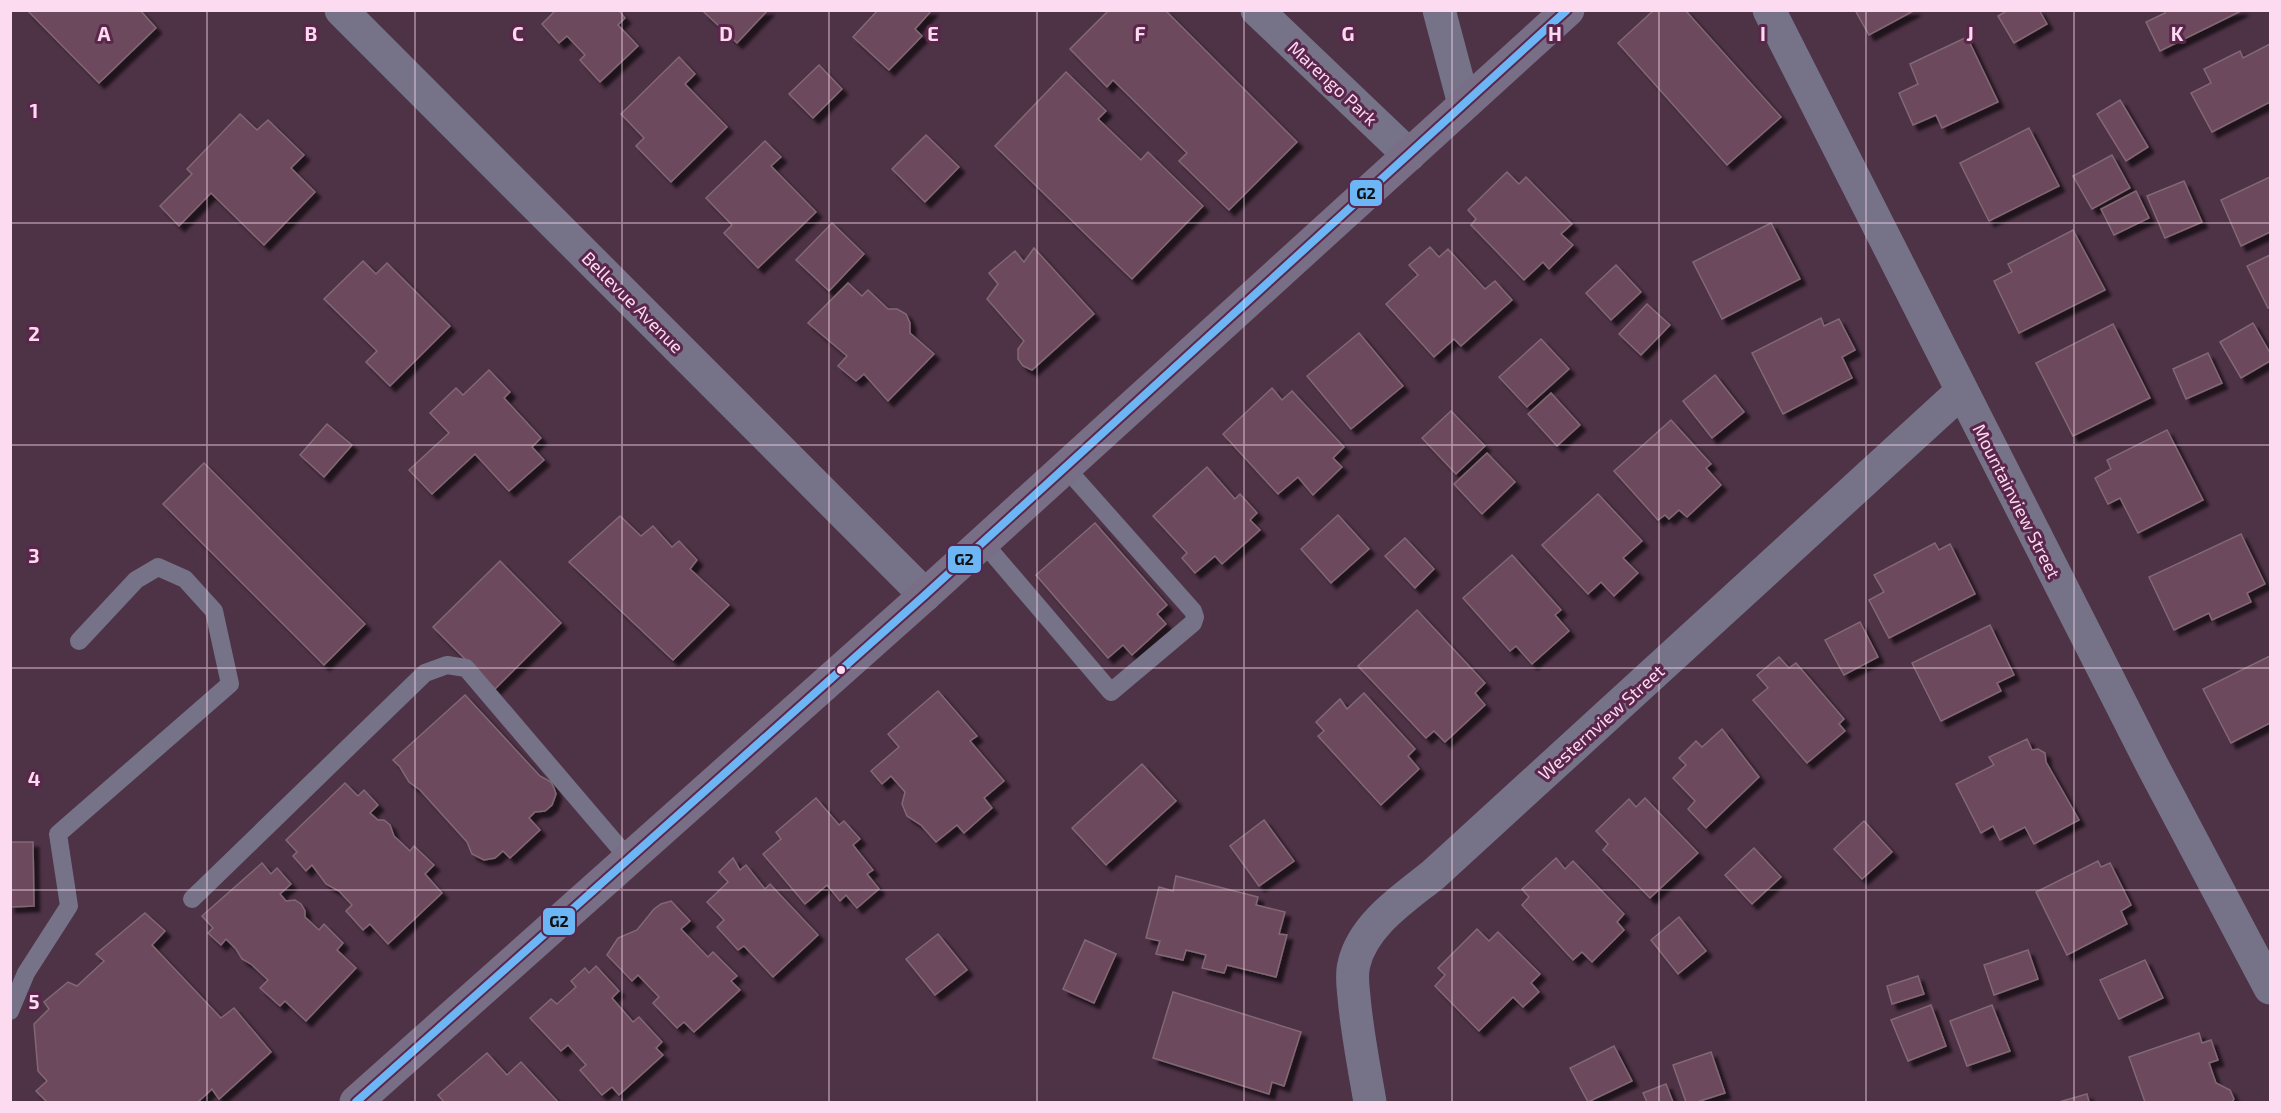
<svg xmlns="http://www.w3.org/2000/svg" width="2281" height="1113" viewBox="0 0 2281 1113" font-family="'Exo 2',sans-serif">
<defs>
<filter id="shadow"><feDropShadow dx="5.5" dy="5.5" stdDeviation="1.5" flood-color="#0009"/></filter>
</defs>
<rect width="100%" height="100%" fill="#4e3246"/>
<g fill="#6c485b" stroke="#826875" stroke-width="1.5" filter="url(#shadow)">
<polygon points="27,10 140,10 156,28 99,83"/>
<polygon points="556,10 618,10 625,18 618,25 638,46 600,82 580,60 585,55 567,36 559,43 542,24"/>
<polygon points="705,10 768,10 737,43 704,12"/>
<polygon points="878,10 932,10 915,29 922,36 889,70 853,37"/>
<polygon points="1109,10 1165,10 1297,142 1229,210 1179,161 1187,153 1113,80 1107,87 1070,49"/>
<polygon points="1654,10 1685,10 1781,117 1727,165 1618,43"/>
<polygon points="1855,10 1915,10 1869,35"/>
<polygon points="2008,10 2039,10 2047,24 2014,43 1998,16"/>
<polygon points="2164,10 2243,10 2160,51 2146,22 2165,13"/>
<polygon points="1967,37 1998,102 1942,128 1936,115 1913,125 1899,93 1918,84 1910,64"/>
<polygon points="2270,44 2270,102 2212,132 2191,93 2211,83 2204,69 2240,51 2243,58"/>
<polygon points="679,57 695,74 685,84 727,127 671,182 636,146 644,138 621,114"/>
<polygon points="819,65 842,89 813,118 789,94"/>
<polygon points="1066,72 1106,111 1098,119 1141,160 1148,152 1203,206 1132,279 995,146"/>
<polygon points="2120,100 2148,147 2126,161 2097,114"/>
<polygon points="240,114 257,130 268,120 304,155 291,168 315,192 264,245 211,193 179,226 160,206 192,174 187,169"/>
<polygon points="2029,128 2059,186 1989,221 1960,163"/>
<polygon points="926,135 959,167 925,202 892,169"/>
<polygon points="765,141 781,157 771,166 816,212 758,268 724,233 732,225 706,198"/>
<polygon points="2112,155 2130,188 2092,209 2073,176"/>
<polygon points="1507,172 1519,184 1526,177 1572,224 1561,234 1573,245 1549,269 1543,262 1524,280 1471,225 1476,219 1468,210"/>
<polygon points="2270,177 2270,232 2241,246 2221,200"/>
<polygon points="2184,181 2202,222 2165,238 2147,196"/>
<polygon points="2136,191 2149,218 2114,235 2101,209"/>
<polygon points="832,223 864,254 829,291 796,260"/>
<polygon points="1771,223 1800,279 1722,319 1693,262"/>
<polygon points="2073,230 2105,290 2019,333 1994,281 2012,272 2008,264"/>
<polygon points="1430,247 1439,257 1448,249 1485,289 1495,281 1512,300 1461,346 1454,339 1434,357 1386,304 1418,275 1409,265"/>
<polygon points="1034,248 1094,314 1032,370 1023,366 1018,359 1018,349 1024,341 987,299 998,284 989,273 1015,251 1024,262"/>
<polygon points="2270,255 2270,307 2268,308 2247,266"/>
<polygon points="363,261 376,274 387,263 450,326 390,386 366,362 377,351 324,299"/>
<polygon points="1616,265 1641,292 1611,320 1586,293"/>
<polygon points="848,283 862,296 868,290 888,309 897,309 906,314 910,323 910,333 934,354 888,401 864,374 856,381 838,366 847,356 808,323"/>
<polygon points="1647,304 1670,325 1641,355 1619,334"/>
<polygon points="1821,318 1824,326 1839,319 1855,350 1842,357 1852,378 1783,414 1752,353"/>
<polygon points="2253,323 2270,353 2270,361 2241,378 2220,342"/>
<polygon points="2113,324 2150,398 2073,436 2036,363"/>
<polygon points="1359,333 1403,386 1351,429 1307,376"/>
<polygon points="1541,339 1569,369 1527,407 1499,377"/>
<polygon points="2208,353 2222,383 2186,399 2173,369"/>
<polygon points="489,370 510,392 504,398 541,438 532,447 544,460 509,491 475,454 432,494 409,470 449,433 430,413 456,388 463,395"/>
<polygon points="1715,375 1744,412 1712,438 1683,401"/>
<polygon points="1272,388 1282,400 1292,391 1344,447 1333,458 1342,467 1313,495 1298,477 1278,494 1223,434"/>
<polygon points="1551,393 1580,425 1557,446 1528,414"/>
<polygon points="1451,411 1485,446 1456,474 1422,438"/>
<polygon points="1671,420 1711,464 1706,468 1721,485 1687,517 1679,510 1669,519 1665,515 1658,520 1614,471"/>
<polygon points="327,424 352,445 324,477 300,455"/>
<polygon points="2167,430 2203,500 2138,533 2120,498 2108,504 2095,478 2111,469 2107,460"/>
<polygon points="1487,453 1515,482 1482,514 1454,484"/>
<polygon points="204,463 365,624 324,665 163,504"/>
<polygon points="1207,467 1235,499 1240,494 1257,513 1250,520 1260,530 1222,564 1215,556 1195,573 1182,558 1187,553 1153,516"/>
<polygon points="1598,494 1642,541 1623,558 1638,573 1614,596 1601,582 1588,594 1542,545"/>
<polygon points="1338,515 1369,549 1331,583 1301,549"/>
<polygon points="620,516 641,536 653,526 672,547 679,541 697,560 690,569 729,605 673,660 569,562"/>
<polygon points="1095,523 1167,605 1157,614 1166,624 1132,655 1123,645 1108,658 1036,575"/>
<polygon points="2241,534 2265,584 2247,593 2251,602 2212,620 2209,613 2174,630 2149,577"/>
<polygon points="1405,538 1434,569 1415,588 1385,556"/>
<polygon points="1935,543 1939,550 1950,544 1975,594 1889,638 1869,600 1884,592 1874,575"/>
<polygon points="1512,555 1561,610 1555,615 1569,631 1532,664 1516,646 1510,651 1463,598"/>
<polygon points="500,561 561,623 495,689 433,627"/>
<polygon points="1417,610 1485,683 1475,693 1485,705 1445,742 1434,731 1426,738 1358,666"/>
<polygon points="1860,622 1878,657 1844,675 1825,640"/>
<polygon points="1990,625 2014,675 1997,683 2001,691 1941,721 1912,663"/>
<polygon points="2270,656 2270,723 2231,743 2203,689"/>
<polygon points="1779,657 1789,668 1796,663 1844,719 1839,724 1845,731 1807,763 1753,700 1768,688 1757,675"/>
<polygon points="938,691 977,736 970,741 1004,781 984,798 992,808 964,833 957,825 936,842 921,825 907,816 902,804 905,792 891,776 882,784 871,771 899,747 888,734"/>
<polygon points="1364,693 1415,749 1408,756 1419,769 1381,805 1318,736 1324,731 1316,722 1340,699 1347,709"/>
<polygon points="465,695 540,776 551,782 554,788 556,794 552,805 545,811 535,812 529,818 540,830 510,858 503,851 495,858 484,860 472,854 467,842 420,790 409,782 400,767 393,760"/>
<polygon points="1722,729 1759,777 1706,828 1688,809 1695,801 1673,778 1686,765 1679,758 1696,741 1702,747"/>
<polygon points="2027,739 2032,750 2038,749 2045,753 2046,762 2079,820 2034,844 2025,827 2000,840 1993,826 1981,833 1956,784 1994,765 1989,757"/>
<polygon points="1142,764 1176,801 1106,865 1072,828"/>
<polygon points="345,783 358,796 364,790 378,805 370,813 378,820 384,820 390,825 394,836 410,851 414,846 434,865 425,874 442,893 388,944 370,924 363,930 346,911 352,905 339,891 326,884 312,865 306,871 293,856 297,852 286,840"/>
<polygon points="816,798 839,825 844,821 860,839 853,845 873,870 867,874 879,889 857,908 846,895 840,901 827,885 805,904 763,854 781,839 776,832"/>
<polygon points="1645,798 1698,853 1650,898 1603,850 1608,844 1596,831 1629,799 1636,807"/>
<polygon points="1264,820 1294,861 1259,886 1230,846"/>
<polygon points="1864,821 1892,852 1862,879 1834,849"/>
<polygon points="10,842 33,842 34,906 10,907"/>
<polygon points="1754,848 1781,877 1752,904 1725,875"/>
<polygon points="733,858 740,870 746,865 765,889 770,884 818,935 773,977 744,946 738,950 717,927 724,920 707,902 728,882 719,872"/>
<polygon points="1556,858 1565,869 1573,861 1624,914 1617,922 1624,930 1592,962 1582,952 1573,960 1522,905 1529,897 1522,889"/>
<polygon points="2098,861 2101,867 2110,863 2131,905 2121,911 2127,924 2067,955 2036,892"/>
<polygon points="262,863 271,874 277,868 291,884 280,894 286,901 295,900 301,904 305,911 305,917 319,930 324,924 343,943 337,950 356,968 306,1021 285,1001 280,1006 260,988 268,980 251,964 242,959 236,949 226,939 221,945 208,933 213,928 202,916"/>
<polygon points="1176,876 1258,897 1256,905 1285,912 1279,934 1287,935 1276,977 1227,965 1224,973 1202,968 1206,955 1186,950 1183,960 1156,954 1160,941 1146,938 1159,887 1173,891"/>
<polygon points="671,901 690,921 681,929 708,957 713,952 737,976 731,981 740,990 694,1032 684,1022 677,1028 653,1003 659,997 638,975 632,981 607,955 618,938 637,930 654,909 661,904"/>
<polygon points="145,913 165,931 152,945 221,1018 234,1008 271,1052 219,1099 212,1089 198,1102 47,1102 36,1091 47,1081 38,1071 34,1024 49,1009 44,1002 68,982 77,986 104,961 96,954"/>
<polygon points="1679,917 1706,951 1678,974 1651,940"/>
<polygon points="1477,929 1489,941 1498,932 1540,974 1531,983 1539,992 1523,1007 1513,997 1479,1031 1435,986 1445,975 1438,968"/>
<polygon points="938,934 967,970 935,995 906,959"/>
<polygon points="1085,940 1116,954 1094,1003 1063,989"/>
<polygon points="2028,950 2038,979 1994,995 1984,965"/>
<polygon points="2145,960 2163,998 2119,1019 2100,980"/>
<polygon points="596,966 619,991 612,998 633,1022 639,1017 662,1042 656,1048 663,1055 619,1095 612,1087 602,1095 580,1070 586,1065 568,1045 561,1051 530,1018 551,999 557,1004 576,987 571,981 585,968 589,973"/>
<polygon points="1918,976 1924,994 1892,1004 1887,986"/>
<polygon points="1173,992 1301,1032 1284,1086 1272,1082 1269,1094 1153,1058"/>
<polygon points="1931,1005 1946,1046 1908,1061 1891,1020"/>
<polygon points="1992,1005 2010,1051 1967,1066 1950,1021"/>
<polygon points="2199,1033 2202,1043 2211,1040 2218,1060 2209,1063 2216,1083 2230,1090 2234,1099 2232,1102 2145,1102 2129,1057"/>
<polygon points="1614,1046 1632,1081 1588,1102 1570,1068"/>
<polygon points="1711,1052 1725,1093 1697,1102 1686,1102 1673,1065"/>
<polygon points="487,1053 507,1075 521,1062 558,1102 444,1102 438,1095"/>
<polygon points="1666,1084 1673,1102 1647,1102 1643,1093"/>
<polygon points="2087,1094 2089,1102 2059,1102"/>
</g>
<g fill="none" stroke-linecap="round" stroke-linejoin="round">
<g stroke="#767389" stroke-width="18">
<polyline points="983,542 1111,692 1193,623 1195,617 1193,611 1065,467"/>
<polyline points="192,899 425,673 447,665 466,668 629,859"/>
<polyline points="10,1011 26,973 69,906 58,834 230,684 214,611 185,579 158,567 136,580 79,641"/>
</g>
<g stroke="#767389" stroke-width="33">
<polyline points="341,10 925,595"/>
<polyline points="1257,10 1409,155"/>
<polyline points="1439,10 1464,104"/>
<polyline points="1769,10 2152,765 2270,988"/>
<path d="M1370 1102C1364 1067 1357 1032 1354 997 1353 986 1351 975 1354 964 1363 925 1403 899 1433 875L1961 392"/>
</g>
<polyline stroke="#786e86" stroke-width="33" points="356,1102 925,595 1568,10"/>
<g stroke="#5a264c" stroke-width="12">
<polyline id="bus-1" points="356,1102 925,595 1567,10"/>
</g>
<use href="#bus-1" stroke="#6db6f5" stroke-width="8"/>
</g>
<path fill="none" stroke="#fcdaf0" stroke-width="1.5" stroke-opacity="0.55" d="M207 10V1102M415 10V1102M622 10V1102M829 10V1102M1037 10V1102M1244 10V1102M1452 10V1102M1659 10V1102M1866 10V1102M2074 10V1102M10 223H2270M10 445H2270M10 668H2270M10 890H2270"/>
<circle fill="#fcdaf0" stroke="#5a264c" stroke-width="2" cx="841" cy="670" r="5"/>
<g text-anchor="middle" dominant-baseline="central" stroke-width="6" stroke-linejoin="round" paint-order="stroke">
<g font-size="18" fill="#fcdaf0" stroke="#5a264c">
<text transform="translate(1333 83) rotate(43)">Marengo Park</text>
<text transform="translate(633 302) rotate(45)">Bellevue Avenue</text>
<text transform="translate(2017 501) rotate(63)">Mountainview Street</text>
<text transform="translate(1601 722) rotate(-42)">Westernview Street</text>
</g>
</g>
<g font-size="20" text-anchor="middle" font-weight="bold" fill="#fcdaf0" stroke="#5a264c" stroke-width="6" stroke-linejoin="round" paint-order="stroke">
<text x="104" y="41">A</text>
<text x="311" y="41">B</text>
<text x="518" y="41">C</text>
<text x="726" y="41">D</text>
<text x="933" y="41">E</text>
<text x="1140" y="41">F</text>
<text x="1348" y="41">G</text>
<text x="1555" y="41">H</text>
<text x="1763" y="41">I</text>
<text x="1970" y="41">J</text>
<text x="2177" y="41">K</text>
<text x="34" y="118">1</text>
<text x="34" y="341">2</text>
<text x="34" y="563">3</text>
<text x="34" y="786">4</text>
<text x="34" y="1009">5</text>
</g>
<g stroke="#5a264c" stroke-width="2">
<rect x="1349" y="179" width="34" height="28" rx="6" fill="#6db6f5"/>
<rect x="947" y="545" width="35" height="29" rx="6" fill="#6db6f5"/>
<rect x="542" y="907" width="34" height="29" rx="6" fill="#6db6f5"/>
</g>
<g font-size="16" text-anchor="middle" font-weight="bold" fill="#111">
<text x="1366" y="199">G2</text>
<text x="964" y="565">G2</text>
<text x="559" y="927">G2</text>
</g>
<rect width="2281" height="1113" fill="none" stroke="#fcdaf0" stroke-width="24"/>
</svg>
